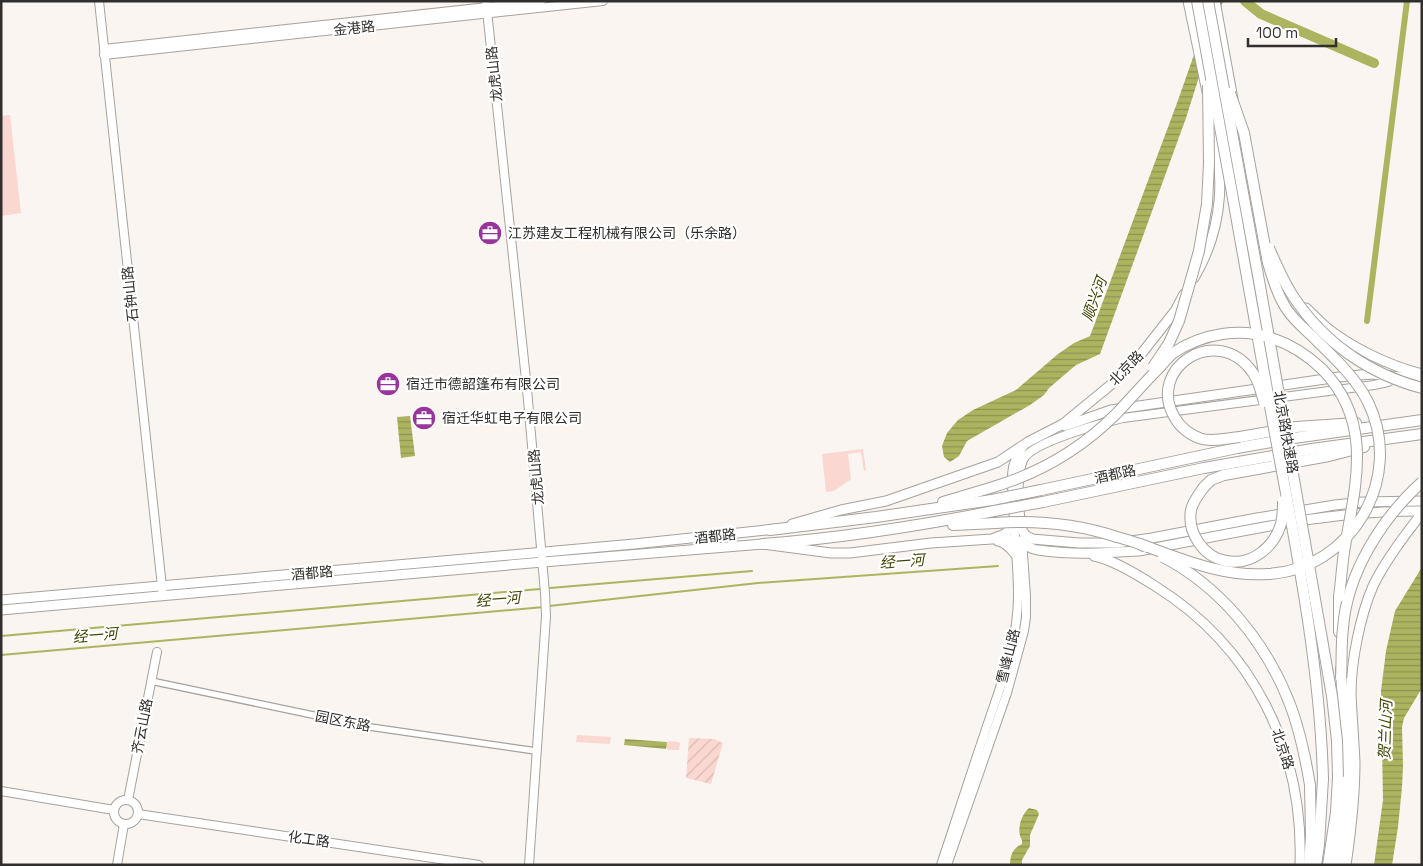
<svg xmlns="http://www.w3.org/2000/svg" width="1423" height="866" viewBox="0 0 1423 866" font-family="'Space Grotesk','Noto Sans SC',sans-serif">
<defs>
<pattern id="garden-furrows" width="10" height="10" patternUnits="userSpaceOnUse" patternTransform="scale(1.25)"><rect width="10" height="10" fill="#fbd7d1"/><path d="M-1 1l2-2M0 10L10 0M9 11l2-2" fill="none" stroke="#d7b9b4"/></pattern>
<pattern id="water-rules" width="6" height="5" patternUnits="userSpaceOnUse" patternTransform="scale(1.25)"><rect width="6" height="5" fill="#adb460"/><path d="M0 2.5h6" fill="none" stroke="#8d9350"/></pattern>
</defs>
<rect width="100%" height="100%" fill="#faf5f0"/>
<g fill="#fbd7d1">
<polygon points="10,115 21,213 1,216 1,116"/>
<polygon points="863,449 866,470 864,471 861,452 848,454 851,479 834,491 826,492 822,454"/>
<polygon points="577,735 611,737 610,744 576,742"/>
<polygon points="669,741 678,742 680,743 679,750 668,750 666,747 666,744"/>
</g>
<polygon fill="url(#garden-furrows)" points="689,738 714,739 723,743 711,784 686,778"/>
<g fill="url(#water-rules)">
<polygon points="1213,1 1223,1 1186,118 1100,354 1076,365 1049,388 1044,395 1030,405 967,441 959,456 950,462 944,457 942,446 947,433 958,420 973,410 1016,390 1058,354 1074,343 1090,336 1177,103"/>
<polygon points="410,416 415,456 401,458 397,417"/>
<polygon points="1422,567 1422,688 1404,718 1402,727 1403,766 1402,787 1398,827 1392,865 1374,865 1383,800 1381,691 1386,651 1395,611"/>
<polygon points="625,739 667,742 666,749 624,745"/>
<path d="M1029 808 1037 810 1039 814 1030 835V846L1022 860V865H1010C1010 855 1013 848 1022 844V840C1016 831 1021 815 1029 808Z"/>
</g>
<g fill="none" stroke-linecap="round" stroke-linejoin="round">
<g stroke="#adb460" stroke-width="2">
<polyline points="550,588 752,571"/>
<polyline points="549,606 758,583 998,566"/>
<polyline points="1,636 540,589"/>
<polyline points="1,655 544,607"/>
</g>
<polyline stroke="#adb460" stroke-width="6" points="1367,321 1407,1"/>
<polyline stroke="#adb460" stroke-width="10" points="1245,1 1261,14 1374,63"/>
<g stroke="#a6a29d" stroke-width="8">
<polyline id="street" points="151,681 370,727 536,751"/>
</g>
<g stroke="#a6a29d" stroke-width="10">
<g id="secondary">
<polyline points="99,1 163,596"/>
<polyline points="486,1 527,389 545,593 546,616 529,865"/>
<polyline points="104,49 541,1"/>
<polyline points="104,55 603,1"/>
<path d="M1021 526C1019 507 1016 477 1023 460 1031 442 1103 423 1123 418L1374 385 1388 382 1396 377"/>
<polyline points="1,791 114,810"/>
<polyline points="128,800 157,652"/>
<circle cx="126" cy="812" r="12"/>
<polyline points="138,814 479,865"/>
<polyline points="117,865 124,824"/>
<path d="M941 865C956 820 970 776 985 732 1000 687 1018 643 1018 596 1018 564 1014 533 1013 501 1012 490 1011 478 1013 467 1015 459 1018 453 1023 447"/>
<polyline points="947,865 1007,693 1024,631 1026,617 1026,596 1022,540"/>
</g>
</g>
<g stroke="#a6a29d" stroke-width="11">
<g id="primary">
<polyline points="1188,1 1207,92"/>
<polyline points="1215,1 1233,99"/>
<path d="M1194 278C1226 224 1224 172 1211 112"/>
<path d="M1306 308C1313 314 1319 321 1326 327 1352 348 1390 366 1422 374"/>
<polyline points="1065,426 1111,410 1339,377 1371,374 1422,379"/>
<polyline points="792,524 841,510 886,501 998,462 1028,442 1063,424 1113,383 1142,353 1175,311 1184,294"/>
<polyline points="1021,528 1025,535 1032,539 1079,543 1117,543 1152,538 1257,518 1335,505 1363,502 1422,501"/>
<path d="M998 540C1003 539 1008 539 1013 540 1022 542 1029 549 1038 550 1072 555 1105 553 1139 551 1233 534 1325 510 1422 511"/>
<path d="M998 541C1006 542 1011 549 1016 555"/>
<path d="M1094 556C1114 560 1138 575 1155 586 1253 647 1304 750 1300 865"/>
<polyline points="1,600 634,544 775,529"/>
<polyline points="1,610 543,562 763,544 831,553 850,553 931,543 992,539 1005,534 1013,525"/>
<path d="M1346 865C1351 831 1355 797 1355 762 1354 740 1352 717 1351 694 1351 662 1360 616 1373 586 1385 561 1405 535 1422 513"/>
</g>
</g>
<g stroke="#a6a29d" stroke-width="12">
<g id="highway">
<polyline points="1240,437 1296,427 1356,423"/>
<polyline points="1204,487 1211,480 1224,475 1329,456 1364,447"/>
<polyline points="1041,490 1237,448 1294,438 1422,420"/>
<polyline points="943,502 990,488"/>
<polyline points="1043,502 1204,468 1312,449 1422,434"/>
<polyline points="953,525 996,523"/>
<polyline points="770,530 876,517 992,500"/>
<path d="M763 544C841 538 918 526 994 511"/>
<polyline points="1339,632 1339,597"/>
<polyline points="1309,865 1311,836 1310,785"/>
<polyline points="1316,865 1319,845 1323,779"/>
<polyline points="1328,865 1336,812 1338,777"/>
<path d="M1337 865C1344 831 1347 796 1347 761 1347 731 1342 700 1341 669"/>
</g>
</g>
<use href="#street" stroke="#fff" stroke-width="5.5"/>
<use href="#secondary" stroke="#fff" stroke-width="8"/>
<use href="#primary" stroke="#fff" stroke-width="9"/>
<use href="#highway" stroke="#fff" stroke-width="10"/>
<g stroke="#a6a29d" stroke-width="12" stroke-linecap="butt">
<g id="highway-bridge">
<path d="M1197 1C1224 145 1249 290 1275 434 1296 548 1320 663 1323 779"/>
<polyline points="1208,1 1258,275 1332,696 1337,741 1338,777"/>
<path d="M1269 248C1276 264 1283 281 1293 296 1323 342 1369 374 1422 388"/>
<polyline points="1153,367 1169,343 1179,321 1199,251 1207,204 1209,163 1208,85"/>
<path d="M1240 437C1227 438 1214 442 1202 439 1191 436 1180 427 1175 418 1145 369 1217 321 1253 373 1259 381 1261 392 1264 402"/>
<path d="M1204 487C1199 494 1193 501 1191 510 1187 532 1203 557 1226 561 1252 566 1274 547 1281 524 1283 516 1283 508 1283 501"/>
<path d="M990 488C1038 474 1081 449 1116 414 1131 398 1145 382 1160 367 1164 362 1169 357 1173 353 1203 333 1241 327 1274 339 1293 345 1308 356 1322 369 1375 423 1355 486 1344 552 1342 566 1341 582 1339 597"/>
<polyline points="992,500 1041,490"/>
<polyline points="994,511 1043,502"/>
<path d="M996 523C1037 520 1077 524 1117 537 1127 540 1137 542 1146 547"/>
<path d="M1140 544C1181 559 1223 577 1268 574 1352 569 1405 478 1368 402 1355 376 1332 356 1312 336 1304 328 1295 321 1288 311 1278 297 1273 279 1268 263L1244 133 1230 93"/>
<path d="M1163 557C1219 586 1263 639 1287 697 1299 725 1305 755 1310 785"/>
<path d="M1341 678C1342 661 1341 644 1343 628 1347 573 1382 518 1422 482"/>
</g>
</g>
<use href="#highway-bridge" stroke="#fff" stroke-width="10"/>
</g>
<defs>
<g id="office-disc" transform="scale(1.25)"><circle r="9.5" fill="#98359c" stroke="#fff"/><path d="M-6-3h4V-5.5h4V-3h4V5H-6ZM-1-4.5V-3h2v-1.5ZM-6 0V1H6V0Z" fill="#fff"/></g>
</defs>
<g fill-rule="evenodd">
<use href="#office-disc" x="490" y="233"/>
<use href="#office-disc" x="388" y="384"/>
<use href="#office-disc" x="424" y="418"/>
</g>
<g text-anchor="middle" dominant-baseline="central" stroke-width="4.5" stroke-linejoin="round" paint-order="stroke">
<g font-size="14" fill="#302f2d" stroke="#fff">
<text transform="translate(354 28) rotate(-6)">金港路</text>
<text transform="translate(494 74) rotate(-96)">龙虎山路</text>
<text transform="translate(130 294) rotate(-96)">石钟山路</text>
<text transform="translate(1126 368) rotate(-46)">北京路</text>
<text transform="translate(1286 432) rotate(80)">北京路快速路</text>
<text transform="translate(1115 474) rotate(-12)">酒都路</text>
<text transform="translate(536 477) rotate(-95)">龙虎山路</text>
<text transform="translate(715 536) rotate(-6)">酒都路</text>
<text transform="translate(312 573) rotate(-5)">酒都路</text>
<text transform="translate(1008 656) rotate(-76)">雪峰山路</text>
<text transform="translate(343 721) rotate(11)">园区东路</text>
<text transform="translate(142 726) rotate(-79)">齐云山路</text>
<text transform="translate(1283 749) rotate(72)">北京路</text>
<text transform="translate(309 839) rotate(8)">化工路</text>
</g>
<g font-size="14" fill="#302f2d" stroke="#fff" text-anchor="start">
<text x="508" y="233">江苏建友工程机械有限公司（乐余路）</text>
<text x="406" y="384">宿迁市德韶篷布有限公司</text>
<text x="442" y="418">宿迁华虹电子有限公司</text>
</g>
<g font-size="15" font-style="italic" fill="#404400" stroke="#fff">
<text transform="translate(1094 299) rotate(-70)">顺兴河</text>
<text transform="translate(902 561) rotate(-4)">经一河</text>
<text transform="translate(498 599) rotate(-5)">经一河</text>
<text transform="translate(95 635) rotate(-5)">经一河</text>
<text transform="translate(1385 730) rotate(-88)">贺兰山河</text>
</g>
</g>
<rect width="1423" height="866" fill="none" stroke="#302f2d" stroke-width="5"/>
<path d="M1248 38v8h88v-8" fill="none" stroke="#302f2d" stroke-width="2.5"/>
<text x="1256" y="38" font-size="15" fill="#302f2d" stroke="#ffffff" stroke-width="4" paint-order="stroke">100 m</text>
</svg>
